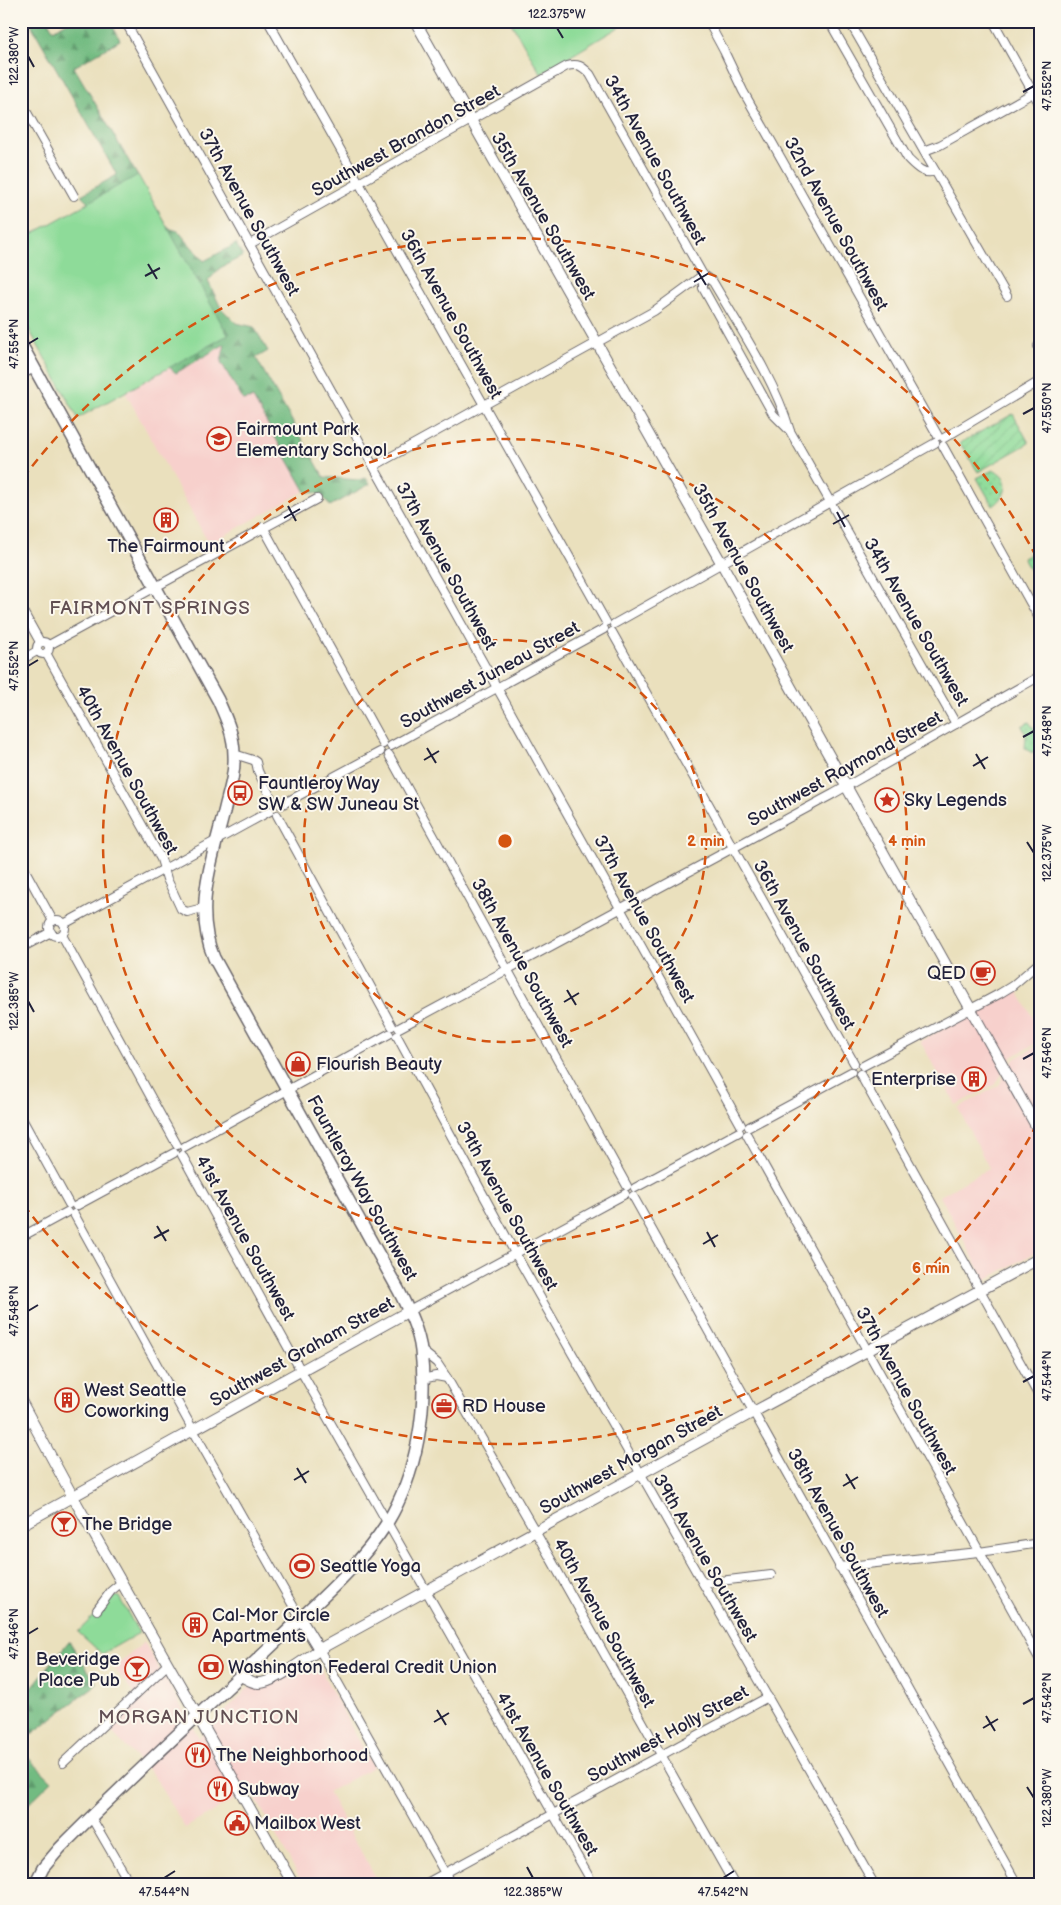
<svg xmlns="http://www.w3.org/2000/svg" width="1061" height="1905" viewBox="0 0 1061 1905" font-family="'Balsamiq Sans',sans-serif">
<defs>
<pattern id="grass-dots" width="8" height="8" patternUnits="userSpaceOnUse" patternTransform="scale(1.25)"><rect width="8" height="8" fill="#8edb99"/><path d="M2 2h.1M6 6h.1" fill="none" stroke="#7abc85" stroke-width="1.8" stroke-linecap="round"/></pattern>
<pattern id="forest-firs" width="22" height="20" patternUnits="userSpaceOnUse" patternTransform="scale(1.25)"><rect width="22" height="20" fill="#72bb81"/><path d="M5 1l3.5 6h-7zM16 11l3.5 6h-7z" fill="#5d986b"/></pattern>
<pattern id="garden-furrows" width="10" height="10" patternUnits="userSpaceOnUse" patternTransform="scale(1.25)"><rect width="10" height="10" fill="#8edb99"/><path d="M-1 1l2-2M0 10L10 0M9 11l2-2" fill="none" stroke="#7abc85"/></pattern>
</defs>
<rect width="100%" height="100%" fill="#fbf7ec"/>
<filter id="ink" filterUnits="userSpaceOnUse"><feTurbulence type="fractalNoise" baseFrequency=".02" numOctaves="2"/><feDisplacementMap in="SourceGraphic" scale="10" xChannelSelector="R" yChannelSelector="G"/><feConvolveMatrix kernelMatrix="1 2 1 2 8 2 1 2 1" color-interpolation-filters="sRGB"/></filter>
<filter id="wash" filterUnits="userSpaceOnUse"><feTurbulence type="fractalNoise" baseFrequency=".0096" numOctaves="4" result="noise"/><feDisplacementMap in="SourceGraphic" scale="20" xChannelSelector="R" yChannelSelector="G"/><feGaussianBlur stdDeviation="1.12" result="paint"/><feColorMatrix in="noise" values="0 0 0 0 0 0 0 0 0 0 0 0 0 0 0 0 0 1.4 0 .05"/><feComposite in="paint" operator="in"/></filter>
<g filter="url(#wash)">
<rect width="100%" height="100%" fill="#eae0bd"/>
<g fill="#f7d0cc">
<polygon points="228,335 312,487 209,544 125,392"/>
<polygon points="1017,989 1040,1030 1040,1041 1012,1057 996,1084 956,1105 920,1041"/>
<polygon points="1040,1044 1040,1250 985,1280 940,1196 989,1168 958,1108 999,1085 1014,1059"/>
<polygon points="144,1642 199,1738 250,1686 317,1663 373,1767 328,1792 379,1884 303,1884 251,1790 185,1828 153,1775 107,1727 137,1697 114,1668"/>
</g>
<g fill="url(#grass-dots)" stroke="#587e6a">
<path d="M993 470C1012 476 1008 497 993 506L977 478Z"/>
<polygon points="1040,549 1040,581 1037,583 1023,558"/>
<polygon points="1029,722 1040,737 1040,752 1032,753 1025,748 1026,735 1022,726"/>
</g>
<g fill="url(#forest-firs)" stroke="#4a6e5e">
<path d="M29 21H48L53 30 69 21H110L120 40 74 67 168 228 178 231 204 261 236 244 243 256 220 268 208 281 221 308 236 323 254 327 268 351 256 358 324 477 358 480 366 478 370 484 330 506C324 496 318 492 306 492L253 398 243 400 221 362 225 344 176 373 169 367 111 224 81 195 117 175Z"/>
<polygon points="69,1641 97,1684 21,1742 21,1701"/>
<polygon points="21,1751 52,1781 21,1811"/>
</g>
<g fill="#8edb99" stroke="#587e6a">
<polygon points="510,21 641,21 635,24 624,24 541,74"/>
<polygon points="138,175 228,335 78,418 21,315 21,240"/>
<polygon points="113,1596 119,1597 139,1633 102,1654 78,1632"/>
</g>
<polygon fill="url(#garden-furrows)" stroke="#587e6a" points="1013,414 1029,443 978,472 960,443"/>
</g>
<g filter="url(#ink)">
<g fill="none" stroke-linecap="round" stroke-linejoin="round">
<g stroke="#686468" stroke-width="10">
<g id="street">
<polyline points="125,21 741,1125"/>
<polyline points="268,21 606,622"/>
<path d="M829 21 908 159C915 166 924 176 935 171"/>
<polyline points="849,21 1007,296"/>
<polyline points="993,21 1040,105"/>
<polyline points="710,25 724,51 743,91 938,436"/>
<polyline points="21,102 74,196"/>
<polyline points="924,151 940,145 1040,89"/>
<path d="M250 244 567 66C578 63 582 66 590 74L703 275 713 282C741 330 774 378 790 431L956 724"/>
<polyline points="703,275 703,288 773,414 788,429"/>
<polyline points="1038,346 1040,350"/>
<polyline points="21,375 34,368"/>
<polyline points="944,438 1040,381"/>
<polyline points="943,446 1040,620"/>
<polyline points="374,466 654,311 703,275"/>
<polyline points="263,527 383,744"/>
<polyline points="21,608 40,642"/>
<polyline points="614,624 935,443"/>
<polyline points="612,632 854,1063"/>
<circle cx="43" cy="648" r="6"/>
<polyline points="49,645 317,499"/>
<polyline points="46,653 161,859 167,879 181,909 187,912 203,908"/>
<polyline points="21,660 37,651"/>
<polyline points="391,746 604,629"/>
<polyline points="234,754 253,760 256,762 258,771 273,802"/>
<polyline points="389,755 627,1186"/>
<polyline points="281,805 380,752"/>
<polyline points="277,815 392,1026"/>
<polyline points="21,863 53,921"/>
<circle cx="57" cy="928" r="8"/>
<polyline points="64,924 270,811"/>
<polyline points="62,935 177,1145"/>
<polyline points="21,948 51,932"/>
<polyline points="399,1028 833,794 1040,676"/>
<polyline points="397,1036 515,1253 874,1884"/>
<polyline points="863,1066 999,994 1012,986 1040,962"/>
<polyline points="860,1074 1040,1398"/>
<polyline points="21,1117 69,1204"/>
<polyline points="749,1127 851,1072"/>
<polyline points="747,1135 1040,1660"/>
<polyline points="184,1147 389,1034"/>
<polyline points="182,1155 301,1371 593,1884"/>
<polyline points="635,1188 739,1132"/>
<polyline points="633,1196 1017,1884"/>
<polyline points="76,1206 174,1153"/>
<polyline points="74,1214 193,1430 300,1618"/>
<polyline points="21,1237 67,1212"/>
<polyline points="409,1311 625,1194"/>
<polyline points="421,1350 437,1363 447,1378 535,1531 734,1884"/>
<polyline points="422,1379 436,1376 447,1378"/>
<polyline points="839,1567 979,1552 1040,1543"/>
<polyline points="703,1583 771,1575"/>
<polyline points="97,1610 111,1591 122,1582"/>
<polyline points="319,1649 451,1884"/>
<polyline points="63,1763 168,1664"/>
<polyline points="91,1817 130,1884"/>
<polyline points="425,1884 768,1697"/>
</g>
</g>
<g stroke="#686468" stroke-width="12">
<g id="secondary">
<polyline points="415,21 722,564 1040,1133"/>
<polyline points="21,1401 73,1497 293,1884"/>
<polyline points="21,1525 409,1311"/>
<polyline points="300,1618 319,1649"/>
<path d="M240 1676C246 1678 252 1683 258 1683 275 1684 312 1653 327 1645L746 1416 1040 1258"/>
</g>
</g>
<g stroke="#686468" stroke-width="14">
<path id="primary" d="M21 344 218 700C226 718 234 735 234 755 235 772 230 789 226 804 214 855 192 907 214 958L399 1291C408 1309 419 1331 421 1351 428 1408 417 1474 387 1523 359 1567 316 1603 279 1639 206 1709 131 1776 60 1848L43 1868 35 1884"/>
</g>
<use href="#street" stroke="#fff" stroke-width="8"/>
<use href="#secondary" stroke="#fff" stroke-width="10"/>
<use href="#primary" stroke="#fff" stroke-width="11"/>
</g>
</g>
<path fill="none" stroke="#22223b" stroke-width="2" d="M557 28 563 38M28 56 34 67M1023 92 1034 86M148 264 157 279M697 270 706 285M145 276 160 268M694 282 709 273M28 344 38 338M1023 414 1034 408M288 506 296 521M837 512 845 527M284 518 300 509M833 524 849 515M28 666 38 660M1023 737 1034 731M427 748 436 763M976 754 985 769M424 760 439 751M973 766 988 757M1027 842 1034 853M567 990 576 1005M28 1001 34 1012M564 1002 579 993M1023 1059 1034 1053M157 1226 166 1241M707 1232 715 1247M154 1238 169 1230M703 1244 718 1235M28 1311 38 1305M1023 1382 1034 1376M297 1468 306 1483M846 1474 855 1489M294 1480 309 1471M843 1486 858 1477M28 1634 38 1628M1023 1704 1034 1698M437 1710 446 1725M986 1716 995 1731M434 1722 449 1713M983 1728 998 1719M1027 1787 1034 1798M527 1867 533 1878M164 1878 175 1871M723 1878 734 1871"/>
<g fill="none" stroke="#d45411" stroke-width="2.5" stroke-dasharray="9 6">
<circle cx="505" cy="841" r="201"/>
<circle cx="505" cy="841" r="402"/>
<path d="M1037 1124A603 603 0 0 1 23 1204M23 478A603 603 0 0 1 1037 558"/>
</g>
<defs>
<g id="school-ring" transform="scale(1.25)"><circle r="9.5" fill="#fbf7ec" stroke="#c8321e" stroke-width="1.5"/><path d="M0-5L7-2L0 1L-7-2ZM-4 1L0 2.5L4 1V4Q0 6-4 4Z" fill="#c8321e"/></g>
<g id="building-ring" transform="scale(1.25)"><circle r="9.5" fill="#fbf7ec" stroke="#c8321e" stroke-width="1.5"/><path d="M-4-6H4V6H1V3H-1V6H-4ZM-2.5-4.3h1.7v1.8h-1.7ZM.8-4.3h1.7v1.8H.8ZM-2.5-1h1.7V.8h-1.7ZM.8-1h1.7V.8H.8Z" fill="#c8321e"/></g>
<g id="bus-ring" transform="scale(1.25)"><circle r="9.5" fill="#fbf7ec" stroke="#c8321e" stroke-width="1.5"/><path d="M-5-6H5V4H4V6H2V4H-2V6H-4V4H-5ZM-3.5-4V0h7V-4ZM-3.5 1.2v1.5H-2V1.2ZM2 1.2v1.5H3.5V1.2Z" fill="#c8321e"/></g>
<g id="sight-ring" transform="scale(1.25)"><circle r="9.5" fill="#fbf7ec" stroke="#c8321e" stroke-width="1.5"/><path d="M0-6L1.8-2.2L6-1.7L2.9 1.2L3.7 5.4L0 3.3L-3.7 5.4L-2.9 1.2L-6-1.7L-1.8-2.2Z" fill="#c8321e"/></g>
<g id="cafe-ring" transform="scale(1.25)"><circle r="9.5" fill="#fbf7ec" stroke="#c8321e" stroke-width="1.5"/><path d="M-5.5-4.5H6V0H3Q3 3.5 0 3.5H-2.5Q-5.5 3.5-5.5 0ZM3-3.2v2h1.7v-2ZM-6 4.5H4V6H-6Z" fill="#c8321e"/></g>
<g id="shop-ring" transform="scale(1.25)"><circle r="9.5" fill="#fbf7ec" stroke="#c8321e" stroke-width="1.5"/><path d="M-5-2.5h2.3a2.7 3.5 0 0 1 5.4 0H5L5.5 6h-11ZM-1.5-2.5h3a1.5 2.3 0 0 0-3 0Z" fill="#c8321e"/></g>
<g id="office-ring" transform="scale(1.25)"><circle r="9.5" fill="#fbf7ec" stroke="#c8321e" stroke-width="1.5"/><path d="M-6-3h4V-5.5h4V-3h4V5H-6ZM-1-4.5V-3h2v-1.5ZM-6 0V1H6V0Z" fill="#c8321e"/></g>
<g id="bar-ring" transform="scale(1.25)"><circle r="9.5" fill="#fbf7ec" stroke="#c8321e" stroke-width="1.5"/><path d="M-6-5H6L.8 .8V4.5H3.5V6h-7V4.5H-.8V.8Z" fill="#c8321e"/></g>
<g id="stadium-ring" transform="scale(1.25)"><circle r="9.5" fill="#fbf7ec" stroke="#c8321e" stroke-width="1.5"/><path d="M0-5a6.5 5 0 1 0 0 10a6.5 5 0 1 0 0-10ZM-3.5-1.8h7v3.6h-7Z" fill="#c8321e"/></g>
<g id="bank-ring" transform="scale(1.25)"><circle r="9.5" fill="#fbf7ec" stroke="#c8321e" stroke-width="1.5"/><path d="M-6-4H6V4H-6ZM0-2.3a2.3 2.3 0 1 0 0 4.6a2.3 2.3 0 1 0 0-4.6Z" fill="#c8321e"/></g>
<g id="restaurant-ring" transform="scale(1.25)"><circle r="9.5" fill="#fbf7ec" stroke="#c8321e" stroke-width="1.5"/><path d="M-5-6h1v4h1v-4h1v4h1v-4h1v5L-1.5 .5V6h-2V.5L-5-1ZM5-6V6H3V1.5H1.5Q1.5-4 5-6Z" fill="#c8321e"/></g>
<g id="civic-ring" transform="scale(1.25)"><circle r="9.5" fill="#fbf7ec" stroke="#c8321e" stroke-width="1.5"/><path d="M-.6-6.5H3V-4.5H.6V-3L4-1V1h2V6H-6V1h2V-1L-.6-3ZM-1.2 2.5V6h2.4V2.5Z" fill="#c8321e"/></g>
</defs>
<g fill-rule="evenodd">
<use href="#school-ring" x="219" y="439"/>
<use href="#building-ring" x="166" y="520"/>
<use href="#bus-ring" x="240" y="793"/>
<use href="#sight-ring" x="887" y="800"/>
<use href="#cafe-ring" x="983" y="973"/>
<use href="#shop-ring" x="298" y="1064"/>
<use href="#building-ring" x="974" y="1079"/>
<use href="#building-ring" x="67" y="1400"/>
<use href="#office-ring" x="444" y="1406"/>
<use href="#bar-ring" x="64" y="1524"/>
<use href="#stadium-ring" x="302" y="1566"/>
<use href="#building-ring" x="195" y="1625"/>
<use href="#bank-ring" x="211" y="1667"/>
<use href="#bar-ring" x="137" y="1669"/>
<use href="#restaurant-ring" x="198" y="1755"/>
<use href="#restaurant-ring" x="220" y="1789"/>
<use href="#civic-ring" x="237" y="1823"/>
</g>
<g text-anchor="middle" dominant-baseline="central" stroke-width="4" stroke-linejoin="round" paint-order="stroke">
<g font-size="18" fill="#22223b" stroke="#fbf7ec">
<text transform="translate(406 141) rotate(-29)">Southwest Brandon Street</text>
<text transform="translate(655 160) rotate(61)">34th Avenue Southwest</text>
<text transform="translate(249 212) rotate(61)">37th Avenue Southwest</text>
<text transform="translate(543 216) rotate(60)">35th Avenue Southwest</text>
<text transform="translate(836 224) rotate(61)">32nd Avenue Southwest</text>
<text transform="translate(451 314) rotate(61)">36th Avenue Southwest</text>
<text transform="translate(446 566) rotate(61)">37th Avenue Southwest</text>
<text transform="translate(743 568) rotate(61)">35th Avenue Southwest</text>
<text transform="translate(916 622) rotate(60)">34th Avenue Southwest</text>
<text transform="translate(490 675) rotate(-29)">Southwest Juneau Street</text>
<text transform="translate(845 769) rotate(-29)">Southwest Raymond Street</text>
<text transform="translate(127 770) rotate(61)">40th Avenue Southwest</text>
<text transform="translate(644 919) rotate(61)">37th Avenue Southwest</text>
<text transform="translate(804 945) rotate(61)">36th Avenue Southwest</text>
<text transform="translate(522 963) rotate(61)">38th Avenue Southwest</text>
<text transform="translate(362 1188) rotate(61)">Fauntleroy Way Southwest</text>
<text transform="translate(507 1206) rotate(61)">39th Avenue Southwest</text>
<text transform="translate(245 1238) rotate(61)">41st Avenue Southwest</text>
<text transform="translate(302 1352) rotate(-29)">Southwest Graham Street</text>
<text transform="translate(906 1391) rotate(61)">37th Avenue Southwest</text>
<text transform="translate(631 1460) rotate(-29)">Southwest Morgan Street</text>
<text transform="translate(838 1533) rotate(61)">38th Avenue Southwest</text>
<text transform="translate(705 1558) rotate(60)">39th Avenue Southwest</text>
<text transform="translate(604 1623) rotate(61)">40th Avenue Southwest</text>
<text transform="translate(668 1734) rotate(-29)">Southwest Holly Street</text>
<text transform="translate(547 1774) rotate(60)">41st Avenue Southwest</text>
</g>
<g font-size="18" fill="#22223b" stroke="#fbf7ec" text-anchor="start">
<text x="236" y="429">Fairmount Park<tspan x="236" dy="21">Elementary School</tspan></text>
<text x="166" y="546" text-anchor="middle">The Fairmount</text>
<text x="258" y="783">Fauntleroy Way<tspan x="258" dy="21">SW &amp; SW Juneau St</tspan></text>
<text x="904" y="800">Sky Legends</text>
<text x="966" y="973" text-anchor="end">QED</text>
<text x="316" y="1064">Flourish Beauty</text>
<text x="956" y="1079" text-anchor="end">Enterprise</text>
<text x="84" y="1390">West Seattle<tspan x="84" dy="21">Coworking</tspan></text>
<text x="462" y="1406">RD House</text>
<text x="82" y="1524">The Bridge</text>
<text x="320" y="1566">Seattle Yoga</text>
<text x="212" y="1615">Cal-Mor Circle<tspan x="212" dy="21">Apartments</tspan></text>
<text x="120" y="1659" text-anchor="end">Beveridge<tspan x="120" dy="21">Place Pub</tspan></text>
<text x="228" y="1667">Washington Federal Credit Union</text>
<text x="216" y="1755">The Neighborhood</text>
<text x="238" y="1789">Subway</text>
<text x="254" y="1823">Mailbox West</text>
</g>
<g font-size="19" letter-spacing="1" fill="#614f53" stroke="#fbf7ec">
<text x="150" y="608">FAIRMONT SPRINGS</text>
<text x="199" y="1717">MORGAN JUNCTION</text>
</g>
</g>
<circle cx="505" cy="841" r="8" fill="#d45411" stroke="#fbf7ec" stroke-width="2.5"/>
<g font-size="15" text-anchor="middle" font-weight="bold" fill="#d45411" stroke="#fbf7ec" stroke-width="4" stroke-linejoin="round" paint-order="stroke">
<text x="706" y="846">2 min</text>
<text x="907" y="846">4 min</text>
<text x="931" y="1273">6 min</text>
</g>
<rect width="1061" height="1905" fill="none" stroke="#fbf7ec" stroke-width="55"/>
<rect x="28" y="28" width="1006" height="1850" fill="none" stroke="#22223b" stroke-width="2"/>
<g font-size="12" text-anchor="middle" fill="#22223b">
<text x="557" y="18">122.375°W</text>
<text transform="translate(14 56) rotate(-90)" y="4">122.380°W</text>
<text transform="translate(1047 86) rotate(-90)" y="4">47.552°N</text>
<text transform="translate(14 344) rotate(-90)" y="4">47.554°N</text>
<text transform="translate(1047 408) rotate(-90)" y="4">47.550°N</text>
<text transform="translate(14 666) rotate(-90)" y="4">47.552°N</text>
<text transform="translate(1047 731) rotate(-90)" y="4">47.548°N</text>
<text transform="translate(1047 853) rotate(-90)" y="4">122.375°W</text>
<text transform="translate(14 1001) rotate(-90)" y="4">122.385°W</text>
<text transform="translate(1047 1053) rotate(-90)" y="4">47.546°N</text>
<text transform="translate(14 1311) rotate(-90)" y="4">47.548°N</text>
<text transform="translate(1047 1376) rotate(-90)" y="4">47.544°N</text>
<text transform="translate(14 1634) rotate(-90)" y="4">47.546°N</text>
<text transform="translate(1047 1698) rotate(-90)" y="4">47.542°N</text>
<text transform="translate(1047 1798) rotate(-90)" y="4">122.380°W</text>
<text x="164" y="1896">47.544°N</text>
<text x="533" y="1896">122.385°W</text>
<text x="723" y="1896">47.542°N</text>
</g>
</svg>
